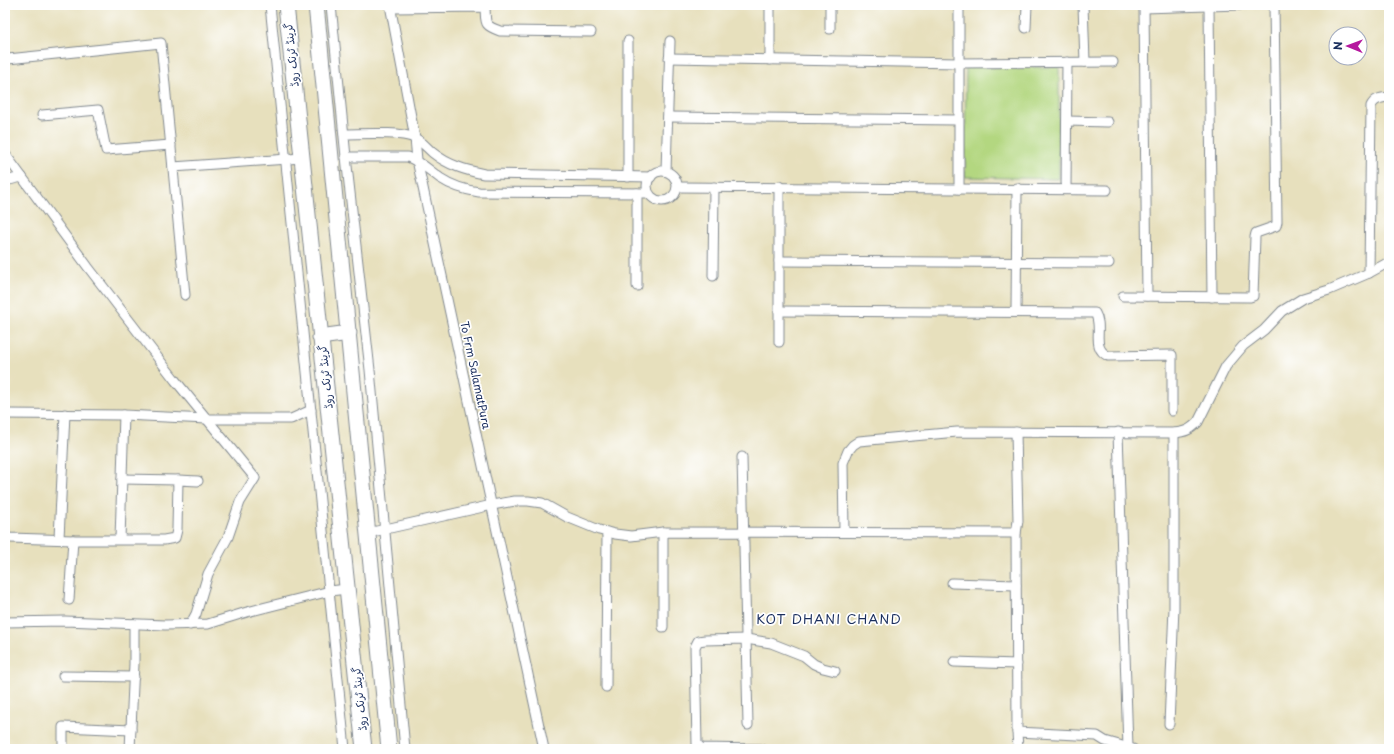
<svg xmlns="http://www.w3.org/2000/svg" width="1394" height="754" viewBox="0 0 1394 754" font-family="'Playpen Sans','Playpen Sans Arabic',sans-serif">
<rect width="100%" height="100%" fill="#fff"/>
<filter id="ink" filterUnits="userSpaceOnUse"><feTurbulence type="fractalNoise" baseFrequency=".025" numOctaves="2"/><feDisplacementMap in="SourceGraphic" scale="8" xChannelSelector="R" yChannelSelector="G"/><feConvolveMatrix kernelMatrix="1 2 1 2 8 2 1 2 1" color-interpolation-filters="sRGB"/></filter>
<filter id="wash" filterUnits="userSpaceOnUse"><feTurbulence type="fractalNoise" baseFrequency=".012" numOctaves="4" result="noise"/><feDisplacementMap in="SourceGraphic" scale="16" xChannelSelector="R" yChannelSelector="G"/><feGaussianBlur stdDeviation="0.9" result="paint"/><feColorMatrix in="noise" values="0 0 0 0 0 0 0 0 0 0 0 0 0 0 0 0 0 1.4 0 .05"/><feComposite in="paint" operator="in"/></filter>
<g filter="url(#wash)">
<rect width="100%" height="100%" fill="#e7e0bd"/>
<polygon fill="#b3d780" stroke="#67836f" points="966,67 1059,67 1059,179 965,177"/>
</g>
<g filter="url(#ink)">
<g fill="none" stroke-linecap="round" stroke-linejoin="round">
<g stroke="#81888e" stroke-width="11">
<g id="minor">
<polyline points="270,5 345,749"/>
<polyline points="331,5 346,157 370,370 405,749"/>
<polyline points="390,5 415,138 417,160 544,749"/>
<polyline points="1083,5 1085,62"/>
<polyline points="1144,5 1147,296"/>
<polyline points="1209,6 1212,297"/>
<path d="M391 8 485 7C486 23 483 25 500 31L591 32"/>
<polyline points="1144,8 1240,5"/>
<polyline points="1026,28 1027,5"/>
<polyline points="830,29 830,5"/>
<polyline points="669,58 959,63 1113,62"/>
<polyline points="8,59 161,43 185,295"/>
<polyline points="770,60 770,5"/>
<polyline points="42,115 98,110 106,150 171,145"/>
<polyline points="668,117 958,120"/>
<polyline points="1067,121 1108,122"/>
<path d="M344 134C361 134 400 131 414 138 422 141 427 148 433 153 448 165 465 170 484 174L651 177"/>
<polyline points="5,154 88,267 175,380 255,478 240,502 228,537 208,574 196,614 190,625"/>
<path d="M346 157H408C421 162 429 170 440 178 452 186 465 190 479 192L648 193"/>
<polyline points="173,167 302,158"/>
<circle cx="662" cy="186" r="15"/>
<polyline points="666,171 670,41"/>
<polyline points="628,177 628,41"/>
<polyline points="5,181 22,177"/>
<polyline points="678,187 1107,190"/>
<polyline points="959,189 959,5"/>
<polyline points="1066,189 1067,62"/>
<polyline points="637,193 637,286"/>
<polyline points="779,261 1109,263"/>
<path d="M1369 273 1371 106C1375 98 1381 98 1389 97"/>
<polyline points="713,276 714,187"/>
<polyline points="1123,296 1250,297 1253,296 1255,237 1256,233 1276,226 1277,222 1274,5"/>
<path d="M779 311 1095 313C1104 328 1090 347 1108 356L1172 355V411"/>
<polyline points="1016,312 1017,188"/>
<polyline points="779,342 779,186"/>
<polyline points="5,414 124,415 207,419 291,419 311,410"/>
<polyline points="1118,432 1128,748"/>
<polyline points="742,457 748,725"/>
<polyline points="122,479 178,480"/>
<path d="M844 532 843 463 848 451 853 445 859 441 957 432 1174 433C1185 432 1190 430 1198 422L1226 366 1243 346 1264 330 1282 311 1303 298 1329 290 1369 273 1389 262"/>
<polyline points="368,533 492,505 515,501 528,501 542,503 567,517 599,530 615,534 631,536 663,532 1016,533 1017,732 1097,736 1105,741 1133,749"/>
<polyline points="1016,533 1018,521 1016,432"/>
<polyline points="5,537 10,538 73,540 164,540 175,538 177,530 178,480 198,481"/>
<polyline points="59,538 65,414"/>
<polyline points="120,539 124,415"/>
<polyline points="952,583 1016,585"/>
<polyline points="69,600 73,540"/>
<polyline points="5,622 65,621 165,625 208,624 247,612 330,591 347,589"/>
<polyline points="663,627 663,532"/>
<polyline points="954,662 1017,664"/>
<polyline points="63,676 134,677"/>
<polyline points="606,687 607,532"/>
<polyline points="1169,724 1174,608 1174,433"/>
<polyline points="1017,732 1018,749"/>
<polyline points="63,749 63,727 131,730"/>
<polyline points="130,749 134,664 134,624"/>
<polyline points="761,749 701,748 697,744 695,647 698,641 705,640 746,639 771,643 804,656 814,664 823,668 835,671"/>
</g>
</g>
<g stroke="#81888e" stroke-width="17">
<g id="trunk">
<polyline points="286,5 364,749"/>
<polyline points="316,5 389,749"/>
<polyline points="320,337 349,333"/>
</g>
</g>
<use href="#minor" stroke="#fff" stroke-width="9"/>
<use href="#trunk" stroke="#fff" stroke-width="15"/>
</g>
</g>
<g text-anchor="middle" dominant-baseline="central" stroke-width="3.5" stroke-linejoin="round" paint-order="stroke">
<g font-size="11" fill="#1b2f5e" stroke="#fff">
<text transform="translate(291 55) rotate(-96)">گرینڈ ٹرنک روڈ</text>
<text transform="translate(476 375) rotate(78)">To Frm SalamatPura</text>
<text transform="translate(325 377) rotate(-96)">گرینڈ ٹرنک روڈ</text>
<text transform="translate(359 699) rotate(-96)">گرینڈ ٹرنک روڈ</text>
</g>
<g font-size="13" letter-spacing="1" fill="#1b2f5e" stroke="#fff">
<text x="829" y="618">KOT DHANI CHAND</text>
</g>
</g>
<rect width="1394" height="754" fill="none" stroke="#fff" stroke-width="20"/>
<g transform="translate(1348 46) rotate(271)"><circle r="19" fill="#ffffff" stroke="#a4acbf"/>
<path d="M0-3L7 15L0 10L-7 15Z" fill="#b5179e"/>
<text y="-6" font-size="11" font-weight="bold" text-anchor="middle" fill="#1b2f5e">N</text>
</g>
</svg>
